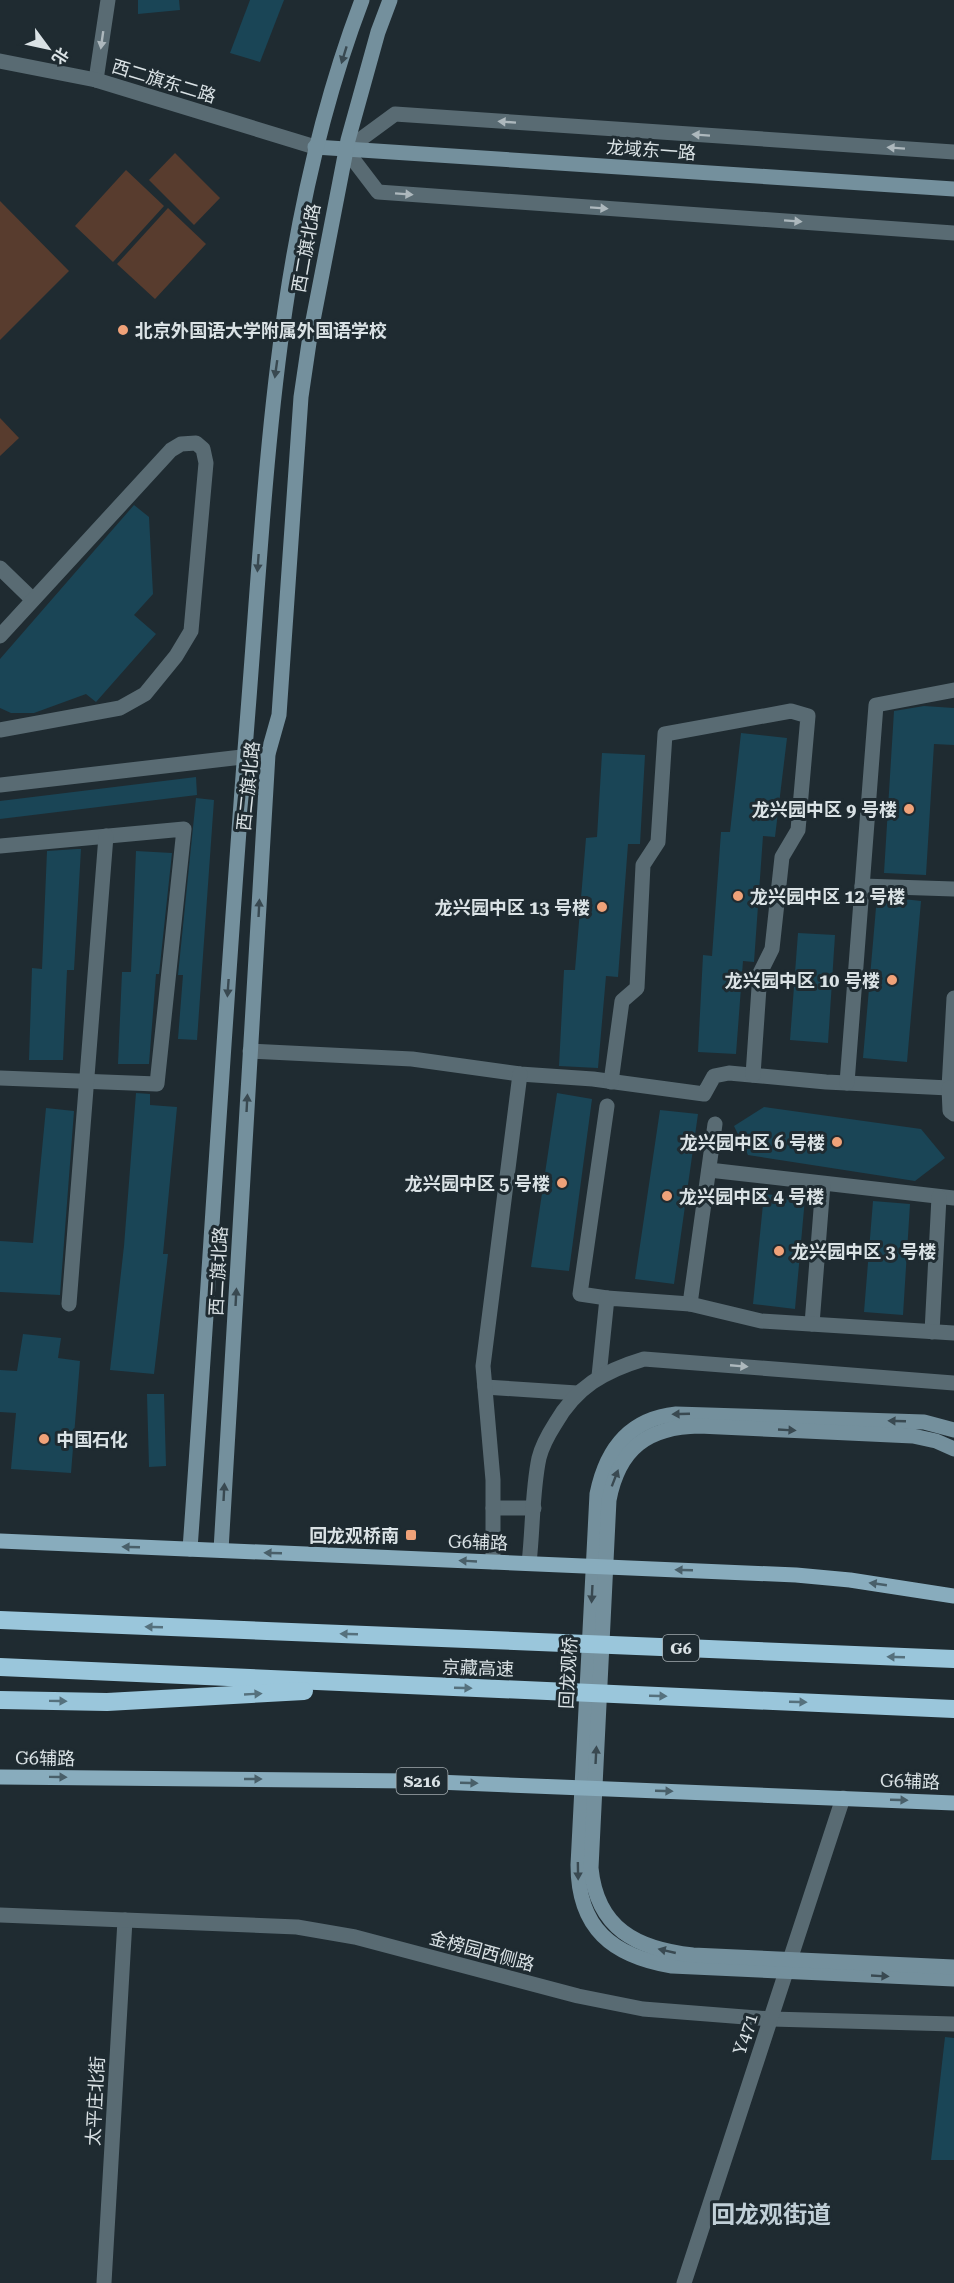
<svg xmlns="http://www.w3.org/2000/svg" width="954" height="2283" viewBox="0 0 954 2283" font-family="'Roboto Serif','Noto Sans SC',serif">
<rect width="100%" height="100%" fill="#1f2b31"/>
<g fill="#583c2e">
<polygon points="175,153 220,198 194,225 149,180"/>
<polygon points="126,170 164,206 113,262 75,226"/>
<polygon points="0,201 69,271 0,340"/>
<polygon points="168,208 206,244 155,299 117,264"/>
<polygon points="0,418 19,438 0,456"/>
</g>
<g fill="#1a4556">
<polygon points="138,0 179,0 180,10 138,14"/>
<polygon points="250,0 284,0 260,62 230,53"/>
<polygon points="134,505 149,517 153,594 134,615 156,634 96,702 86,694 34,713 11,713 0,708 0,659"/>
<polygon points="924,706 954,708 954,745 934,744 926,875 884,873 894,711"/>
<polygon points="741,733 787,738 775,837 763,836 754,962 743,961 736,1054 698,1052 703,955 712,956 721,832 730,832"/>
<polygon points="602,753 645,755 640,844 628,844 618,977 606,976 598,1068 559,1066 564,970 575,970 586,838 597,837"/>
<polygon points="196,777 197,795 0,819 0,801"/>
<polygon points="196,798 214,800 197,1040 178,1039 183,975 178,975"/>
<polygon points="77,849 81,849 74,970 67,970 63,1060 29,1060 32,968 42,969 47,851"/>
<polygon points="136,851 172,853 159,974 156,974 149,1064 118,1064 122,972 131,972"/>
<polygon points="877,896 921,901 907,1062 863,1058"/>
<polygon points="798,933 835,935 828,1043 790,1040"/>
<polygon points="136,1093 150,1094 150,1105 177,1107 163,1254 168,1254 154,1374 110,1370 124,1246"/>
<polygon points="557,1093 592,1099 569,1271 531,1267"/>
<polygon points="764,1107 921,1129 945,1158 915,1181 748,1155 734,1126"/>
<polygon points="46,1108 74,1111 60,1295 0,1292 0,1241 33,1243"/>
<polygon points="660,1110 698,1114 674,1284 635,1279"/>
<polygon points="764,1194 805,1198 795,1309 753,1304"/>
<polygon points="873,1201 910,1204 903,1315 864,1312"/>
<polygon points="23,1334 61,1338 58,1358 80,1361 71,1473 11,1469 16,1413 0,1412 0,1370 17,1371"/>
<polygon points="147,1394 164,1394 166,1466 149,1467"/>
<polygon points="945,2037 954,2038 954,2160 931,2160"/>
</g>
<g fill="none" stroke-linecap="round" stroke-linejoin="round">
<g stroke="#596b73" stroke-width="15">
<polyline points="96,80 108,0"/>
<polyline points="954,152 395,114 346,150 378,192 954,233"/>
<polyline points="0,568 32,599"/>
<polyline points="0,636 171,450 181,444 196,443 203,449 206,463 191,631 176,656 145,694 120,708 0,730"/>
<polyline points="0,846 184,829 157,1084 0,1078"/>
<polyline points="862,886 954,889"/>
<polyline points="250,1051 412,1059 520,1074 593,1079 704,1094 714,1076 729,1073 826,1082 949,1088 954,998"/>
<polyline points="611,1082 622,1001 637,988 643,865 658,842 665,734 791,711 808,716 798,830 782,857 772,949 760,973 753,1075"/>
<polyline points="847,1083 876,705 954,690"/>
<polyline points="949,1088 950,1111 954,1114"/>
<polyline points="709,1170 954,1198"/>
<polyline points="607,1298 580,1294 607,1106"/>
<polyline points="69,1304 106,836"/>
<polyline points="690,1304 715,1124"/>
<polyline points="812,1324 823,1184"/>
<polyline points="932,1332 939,1197"/>
<polyline points="599,1376 607,1298 690,1304 761,1321 954,1333"/>
<polyline points="485,1387 577,1393"/>
<polyline points="493,1508 534,1508"/>
<polyline points="493,1562 493,1480 483,1366 520,1074"/>
<path d="M529 1563C533 1529 532 1491 539 1458 542 1446 548 1435 555 1424 576 1387 604 1371 644 1359L954 1383"/>
<polyline points="104,2283 125,1920"/>
</g>
<g stroke="#596b73" stroke-width="15">
<polyline points="0,61 96,80 315,147"/>
<polyline points="0,785 268,754"/>
<polyline points="0,1915 297,1927 355,1937 578,1996 643,2009 771,2019 954,2024"/>
<polyline points="684,2283 843,1798"/>
</g>
<g stroke="#74909d" stroke-width="15">
<polyline points="315,147 954,189"/>
<path d="M954 1430 924 1422 676 1414C629 1419 606 1450 597 1494L578 1865C578 1928 612 1956 672 1966L954 1979"/>
<path d="M954 1449 936 1441 913 1436 699 1426C648 1427 619 1448 609 1500L591 1868C597 1928 636 1949 693 1955L954 1967"/>
<path d="M190 1549C210 1270 226 990 248 711 267 470 275 228 362 0"/>
<polyline points="221,1550 268,754 279,715 301,397 310,336 348,140 378,32 390,0"/>
</g>
<g stroke="#88acbd" stroke-width="15">
<polyline points="0,1541 796,1575 850,1580 954,1596"/>
<polyline points="0,1777 412,1781 954,1803"/>
</g>
<g stroke="#9ac6db" stroke-width="18">
<polyline points="0,1620 954,1659"/>
<polyline points="0,1667 954,1709"/>
<polyline points="0,1700 107,1702 304,1691"/>
</g>
</g>
<defs><path id="oneway-solid" d="M-6-.8H1V-3.2L6.5 0L1 3.2V.8H-6Z" transform="scale(1.5)"/></defs>
<g fill="#adb8bd">
<use href="#oneway-solid" transform="translate(102 40) rotate(98)"/>
<use href="#oneway-solid" transform="translate(507 122) rotate(-176)"/>
<use href="#oneway-solid" transform="translate(701 135) rotate(-176)"/>
<use href="#oneway-solid" transform="translate(896 148) rotate(-176)"/>
<use href="#oneway-solid" transform="translate(404 194) rotate(4)"/>
<use href="#oneway-solid" transform="translate(599 208) rotate(4)"/>
<use href="#oneway-solid" transform="translate(793 221) rotate(4)"/>
<use href="#oneway-solid" transform="translate(739 1366) rotate(5)"/>
</g>
<g fill="#394951">
<use href="#oneway-solid" transform="translate(344 55) rotate(107)"/>
<use href="#oneway-solid" transform="translate(276 369) rotate(98)"/>
<use href="#oneway-solid" transform="translate(258 563) rotate(94)"/>
<use href="#oneway-solid" transform="translate(259 908) rotate(-87)"/>
<use href="#oneway-solid" transform="translate(228 988) rotate(94)"/>
<use href="#oneway-solid" transform="translate(247 1103) rotate(-87)"/>
<use href="#oneway-solid" transform="translate(236 1297) rotate(-87)"/>
<use href="#oneway-solid" transform="translate(681 1414) rotate(178)"/>
<use href="#oneway-solid" transform="translate(897 1421) rotate(-178)"/>
<use href="#oneway-solid" transform="translate(787 1430) rotate(3)"/>
<use href="#oneway-solid" transform="translate(615 1478) rotate(-69)"/>
<use href="#oneway-solid" transform="translate(224 1492) rotate(-87)"/>
<use href="#oneway-solid" transform="translate(592 1594) rotate(93)"/>
<use href="#oneway-solid" transform="translate(596 1755) rotate(-87)"/>
<use href="#oneway-solid" transform="translate(578 1871) rotate(89)"/>
<use href="#oneway-solid" transform="translate(667 1951) rotate(-167)"/>
<use href="#oneway-solid" transform="translate(880 1976) rotate(3)"/>
</g>
<g fill="#495f69">
<use href="#oneway-solid" transform="translate(131 1547) rotate(-178)"/>
<use href="#oneway-solid" transform="translate(273 1553) rotate(-178)"/>
<use href="#oneway-solid" transform="translate(468 1561) rotate(-177)"/>
<use href="#oneway-solid" transform="translate(684 1570) rotate(-178)"/>
<use href="#oneway-solid" transform="translate(878 1584) rotate(-172)"/>
<use href="#oneway-solid" transform="translate(58 1777) rotate(1)"/>
<use href="#oneway-solid" transform="translate(253 1779)"/>
<use href="#oneway-solid" transform="translate(469 1783) rotate(2)"/>
<use href="#oneway-solid" transform="translate(664 1791) rotate(2)"/>
<use href="#oneway-solid" transform="translate(899 1800) rotate(2)"/>
</g>
<g fill="#56717d">
<use href="#oneway-solid" transform="translate(154 1627) rotate(-178)"/>
<use href="#oneway-solid" transform="translate(349 1634) rotate(-178)"/>
<use href="#oneway-solid" transform="translate(896 1657) rotate(-178)"/>
<use href="#oneway-solid" transform="translate(463 1688) rotate(2)"/>
<use href="#oneway-solid" transform="translate(253 1694) rotate(-3)"/>
<use href="#oneway-solid" transform="translate(658 1696) rotate(2)"/>
<use href="#oneway-solid" transform="translate(58 1701) rotate(1)"/>
<use href="#oneway-solid" transform="translate(798 1702) rotate(2)"/>
</g>
<g fill="#f0a279" stroke="#1f2b31" stroke-width="2">
<circle cx="123" cy="330" r="6"/>
<circle cx="909" cy="809" r="6"/>
<circle cx="738" cy="896" r="6"/>
<circle cx="602" cy="907" r="6"/>
<circle cx="892" cy="980" r="6"/>
<circle cx="837" cy="1142" r="6"/>
<circle cx="562" cy="1183" r="6"/>
<circle cx="667" cy="1196" r="6"/>
<circle cx="779" cy="1251" r="6"/>
<circle cx="44" cy="1439" r="6"/>
<rect x="405" y="1529" width="12" height="12" rx="3"/>
</g>
<g text-anchor="middle" dominant-baseline="central" stroke-width="6" stroke-linejoin="round" paint-order="stroke">
<g fill="#1f2b31" stroke="#a2abaf" stroke-width="1.5">
<rect x="663" y="1635" width="36" height="26" rx="4.5"/>
<rect x="396.5" y="1768" width="51" height="26" rx="4.5"/>
</g>
<g font-size="16" font-weight="bold" fill="#dae2e5">
<text x="681" y="1648">G6</text>
<text x="422" y="1781">S216</text>
</g>
<g font-size="18" fill="#dae2e5" stroke="#1f2b31">
<text transform="translate(164 81) rotate(17)">西二旗东二路</text>
<text transform="translate(651 150) rotate(4)">龙域东一路</text>
<text transform="translate(306 248) rotate(-80)">西二旗北路</text>
<text transform="translate(248 786) rotate(-84)">西二旗北路</text>
<text transform="translate(218 1271) rotate(-87)">西二旗北路</text>
<text transform="translate(478 1542) rotate(2)">G6辅路</text>
<text transform="translate(478 1668) rotate(2)">京藏高速</text>
<text transform="translate(568 1673) rotate(-87)">回龙观桥</text>
<text transform="translate(45 1758) rotate(1)">G6辅路</text>
<text transform="translate(910 1781) rotate(2)">G6辅路</text>
<text transform="translate(482 1951) rotate(15)">金榜园西侧路</text>
<text transform="translate(745 2034) rotate(-72)">Y471</text>
<text transform="translate(95 2101) rotate(-87)">太平庄北街</text>
</g>
<g font-size="18" font-weight="bold" fill="#dae2e5" stroke="#1f2b31" text-anchor="end">
<text x="135" y="330" text-anchor="start">北京外国语大学附属外国语学校</text>
<text x="897" y="809">龙兴园中区 9 号楼</text>
<text x="750" y="896" text-anchor="start">龙兴园中区 12 号楼</text>
<text x="590" y="907">龙兴园中区 13 号楼</text>
<text x="880" y="980">龙兴园中区 10 号楼</text>
<text x="825" y="1142">龙兴园中区 6 号楼</text>
<text x="550" y="1183">龙兴园中区 5 号楼</text>
<text x="679" y="1196" text-anchor="start">龙兴园中区 4 号楼</text>
<text x="791" y="1251" text-anchor="start">龙兴园中区 3 号楼</text>
<text x="56" y="1439" text-anchor="start">中国石化</text>
<text x="399" y="1535">回龙观桥南</text>
</g>
<g font-size="24" font-weight="bold" fill="#c0cfd7" stroke="#1f2b31">
<text x="771" y="2215">回龙观街道</text>
</g>
</g>
<g transform="translate(48 48) rotate(123)" stroke="#1f2b31" stroke-width="4.5" paint-order="stroke">
<path d="M0-4.5L10 22L0 15L-10 22Z" fill="#dae2e5"/>
<text y="-9" font-size="16" font-weight="bold" text-anchor="middle" fill="#dae2e5">北</text>
</g>
</svg>
